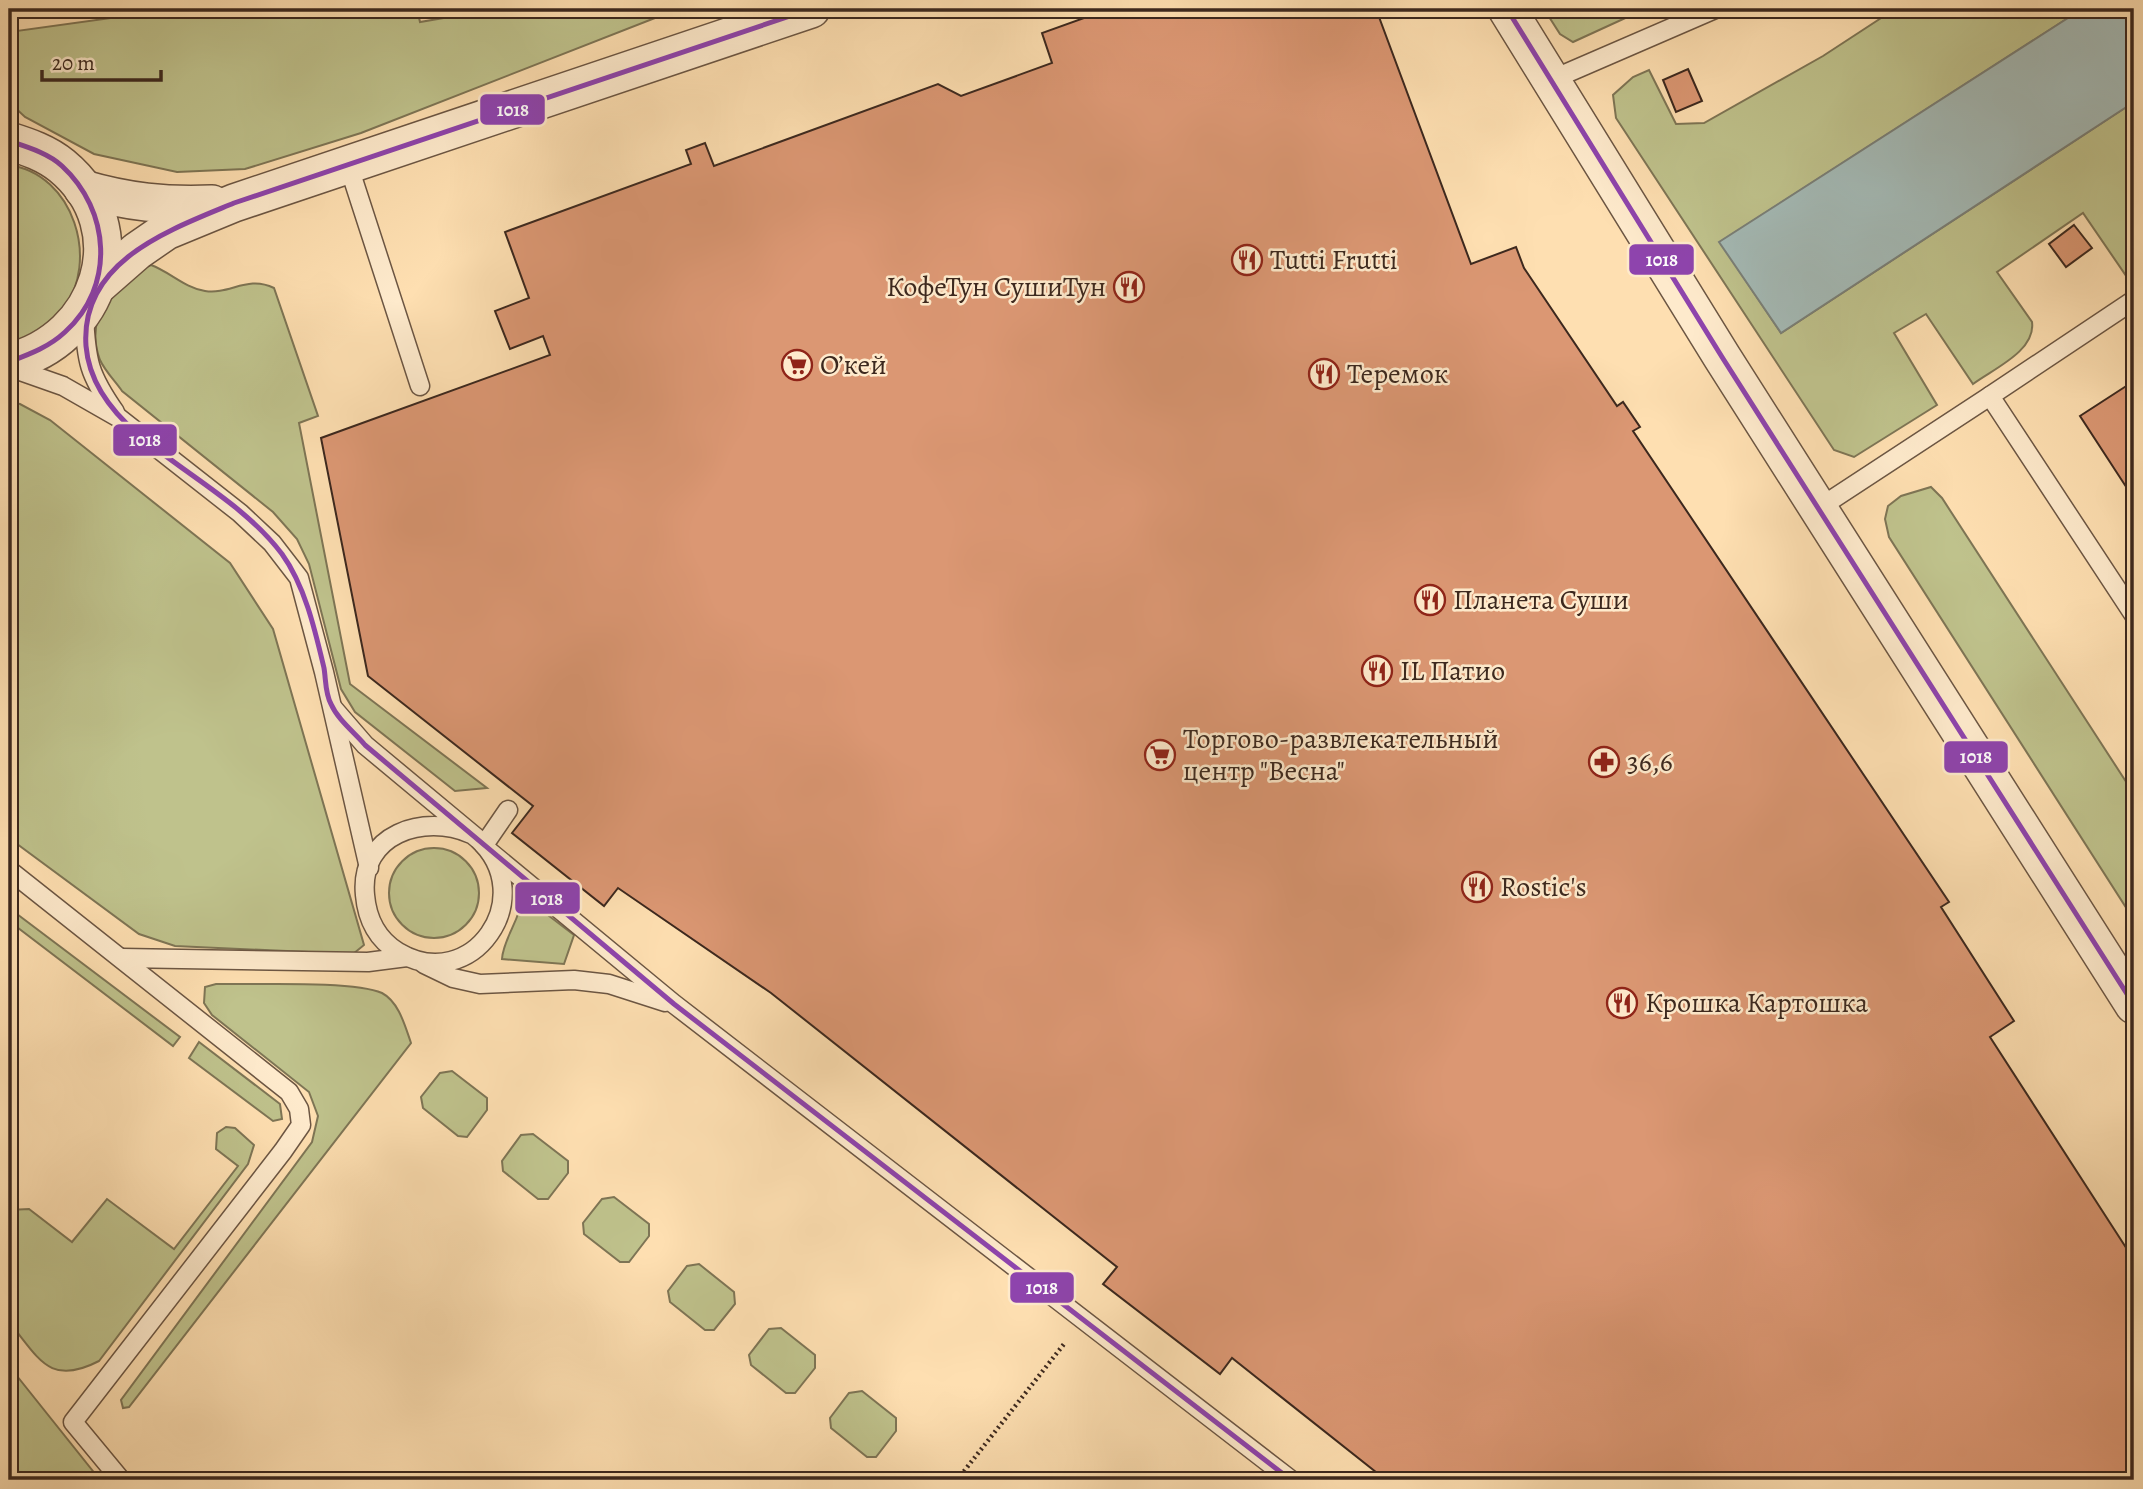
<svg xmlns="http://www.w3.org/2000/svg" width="2143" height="1489" viewBox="0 0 2143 1489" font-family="Alegreya,serif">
<rect width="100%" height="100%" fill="#fedfb1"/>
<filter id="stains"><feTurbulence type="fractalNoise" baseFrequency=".00286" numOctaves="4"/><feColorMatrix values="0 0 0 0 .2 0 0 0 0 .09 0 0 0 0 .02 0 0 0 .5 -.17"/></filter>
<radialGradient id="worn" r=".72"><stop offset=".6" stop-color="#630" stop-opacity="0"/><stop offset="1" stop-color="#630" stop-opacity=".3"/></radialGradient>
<g fill="#bfc28c" stroke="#7e7555" stroke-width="2">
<polygon points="176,9 417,9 420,22 496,9 678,9 361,133 245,169 177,172 94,154 25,117 9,102 9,32"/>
<polygon points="1544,9 1629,9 1632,15 1573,42 1560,34"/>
<path d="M1895 9H2082L1720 242 1781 333 2134 102V281L2131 283 2083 213 1997 272 2032 322C2036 351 1993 369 1973 384L1926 314 1894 333 1937 405 1854 457 1834 450 1616 118 1613 95 1633 77 1649 70 1676 124 1704 123 1823 56Z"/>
<path d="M9 165C74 174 100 261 63 310 49 329 29 336 9 344Z"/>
<path d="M151 265C170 272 185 288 205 291 230 295 247 275 274 288L318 416 299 423 350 684 487 788 455 791 355 712 341 689 309 564 297 539 273 512 122 391C115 381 105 371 100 360 84 317 113 280 151 265Z"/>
<polygon points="9,402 20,404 50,420 230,563 273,629 364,945 353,954 175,946 139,934 9,838"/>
<polygon points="1931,487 1942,498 2134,794 2134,920 1889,537 1885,519 1888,506 1901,496"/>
<circle cx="434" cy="893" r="45"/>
<path d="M523 896 574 935 564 964 502 959C503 939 520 920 523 896Z"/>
<polygon points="9,908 180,1037 173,1046 9,921"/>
<path d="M216 984C252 985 353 980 382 993 399 1002 405 1026 411 1043L129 1407 123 1408 121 1400 312 1142 318 1116 309 1092 212 1015 204 1003 205 987Z"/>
<polygon points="199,1042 280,1104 282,1119 273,1121 189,1058"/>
<polygon points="452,1071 487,1098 487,1110 467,1137 458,1136 423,1108 421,1097 440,1073"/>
<path d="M226 1127 235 1128 254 1145 248 1164 99 1361C49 1387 39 1358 9 1322V1210L29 1209 72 1242 107 1199 174 1249 238 1166 216 1149 217 1133Z"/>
<polygon points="533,1134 568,1161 568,1173 548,1199 538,1199 503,1171 502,1161 521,1135"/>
<polygon points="614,1197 649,1224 649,1236 629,1262 620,1262 584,1234 583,1223 602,1199"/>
<polygon points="699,1264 734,1292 735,1304 714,1330 705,1330 670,1302 668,1291 687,1266"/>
<polygon points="781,1328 815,1355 815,1368 795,1393 786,1393 751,1365 749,1355 769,1329"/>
<polygon points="9,1366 100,1480 9,1480"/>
<polygon points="862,1391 896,1418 896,1431 876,1457 867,1457 831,1428 830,1418 849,1393"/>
</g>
<polygon fill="#a4bab6" stroke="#7a8079" stroke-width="2" points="2082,9 2134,9 2134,102 1781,333 1719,242"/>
<g fill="#db9773" stroke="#3c281e" stroke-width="2">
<polygon points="1109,9 1376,9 1471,264 1516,247 1524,268 1617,406 1623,402 1640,427 1633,431 1949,902 1941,907 2014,1021 1990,1037 2134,1260 2134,1480 1386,1480 1232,1358 1220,1374 1103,1284 1117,1267 771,993 618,888 604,906 512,833 533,806 368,676 321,438 550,355 543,336 510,349 495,311 529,298 505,232 691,164 686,150 705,143 714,166 938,84 961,96 1052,63 1042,33"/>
<polygon points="1688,69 1702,101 1676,112 1663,80"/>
<polygon points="2074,225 2092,248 2066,267 2049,244"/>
<polygon points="2134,381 2134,499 2080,416"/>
</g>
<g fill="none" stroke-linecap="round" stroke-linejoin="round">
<g stroke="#6c5643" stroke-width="21">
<g id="lane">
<polyline points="1551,80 1715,9"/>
<polyline points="349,167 420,386"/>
<polyline points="2134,300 1990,396 2134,615"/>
<path d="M84 315C86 361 89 375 115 412"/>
<polyline points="9,367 63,386 119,418 240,513 272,543 299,578 324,672 369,868"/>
<polyline points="1819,508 1990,396"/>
<path d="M333 708 365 745 478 839C541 897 472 996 398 952 377 939 367 919 365 895 359 834 424 813 471 834"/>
<polyline points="484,845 508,810"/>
<polyline points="490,852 674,1004 1291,1480"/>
<polyline points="9,870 289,1092 299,1109 301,1125 283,1151 73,1422 121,1480"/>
<polyline points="122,958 368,962 407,957"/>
<polyline points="424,964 453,978 480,984 574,980 609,984 665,1002"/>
</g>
</g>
<g stroke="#6c5643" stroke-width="40">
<g id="street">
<polyline points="1507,9 1722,357 2134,1005"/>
<path d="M9 141C28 147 46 153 62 166 138 229 100 340 9 362"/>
<path d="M83 189C127 202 166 206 212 204"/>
<polyline points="97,286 137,251 166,231 234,203 811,9"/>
</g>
</g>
<polyline stroke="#3c281e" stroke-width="4.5" stroke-dasharray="2 3.5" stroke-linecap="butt" points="957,1480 1064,1344"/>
<use href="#lane" stroke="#feeacc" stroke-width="18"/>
<use href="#street" stroke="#feeacc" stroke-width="37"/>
<g stroke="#feeacc" stroke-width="10">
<g id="bus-1">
<path d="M811 9 234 203C169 230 80 261 86 346 89 383 112 412 139 435 186 475 244 504 282 554 305 586 315 630 324 668 326 680 325 693 331 704 338 720 354 732 365 745L674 1004 1291 1480"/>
<polyline points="1507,9 1722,357 2134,1005"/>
<path d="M9 141C27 147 48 153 62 166 110 210 116 286 65 332 49 347 30 354 9 362"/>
</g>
</g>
<use href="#bus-1" stroke="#8e44ad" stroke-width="5"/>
</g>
<defs>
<g id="restaurant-ring" transform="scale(1.575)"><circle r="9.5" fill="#feeacc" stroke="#8f2418" stroke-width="1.5"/><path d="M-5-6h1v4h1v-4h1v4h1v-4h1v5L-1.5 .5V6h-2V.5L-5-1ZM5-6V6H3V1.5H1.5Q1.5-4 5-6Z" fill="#8f2418"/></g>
<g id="supermarket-ring" transform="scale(1.575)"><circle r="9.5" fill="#feeacc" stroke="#8f2418" stroke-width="1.5"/><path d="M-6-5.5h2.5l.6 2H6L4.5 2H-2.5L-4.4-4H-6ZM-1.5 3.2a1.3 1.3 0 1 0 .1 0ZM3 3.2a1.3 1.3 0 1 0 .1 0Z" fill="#8f2418"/></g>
<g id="pharmacy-ring" transform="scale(1.575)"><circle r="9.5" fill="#feeacc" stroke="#8f2418" stroke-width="1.5"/><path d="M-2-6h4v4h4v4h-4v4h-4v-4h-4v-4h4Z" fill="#8f2418"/></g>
</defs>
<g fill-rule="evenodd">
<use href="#restaurant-ring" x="1247" y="260"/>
<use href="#restaurant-ring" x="1129" y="287"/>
<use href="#supermarket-ring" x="797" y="365"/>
<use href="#restaurant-ring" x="1324" y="374"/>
<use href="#restaurant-ring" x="1430" y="600"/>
<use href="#restaurant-ring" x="1377" y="671"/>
<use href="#supermarket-ring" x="1160" y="755"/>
<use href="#pharmacy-ring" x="1604" y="762"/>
<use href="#restaurant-ring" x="1477" y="887"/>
<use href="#restaurant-ring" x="1622" y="1003"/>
</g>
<g text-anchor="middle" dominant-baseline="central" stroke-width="5" stroke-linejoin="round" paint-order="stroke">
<g font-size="28" fill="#3c281e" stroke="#feeacc" text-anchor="start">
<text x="1270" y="260">Tutti Frutti</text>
<text x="1106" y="287" text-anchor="end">КофеТун СушиТун</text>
<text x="820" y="365">О’кей</text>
<text x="1347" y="374">Теремок</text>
<text x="1453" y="600">Планета Суши</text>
<text x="1400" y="671">IL Патио</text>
<text x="1183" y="739">Торгово-развлекательный<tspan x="1183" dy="32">центр "Весна"</tspan></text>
<text x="1627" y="762">36,6</text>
<text x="1500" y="887">Rostic's</text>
<text x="1645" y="1003">Крошка Картошка</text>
</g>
</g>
<g stroke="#feeacc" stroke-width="2.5">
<rect x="479" y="93" width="67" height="33" rx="7" fill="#8e44ad"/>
<rect x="1628" y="243" width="67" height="33" rx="7" fill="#8e44ad"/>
<rect x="112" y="423" width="66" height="34" rx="7" fill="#8e44ad"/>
<rect x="1943" y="740" width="66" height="34" rx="7" fill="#8e44ad"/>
<rect x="514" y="881" width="67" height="34" rx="7" fill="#8e44ad"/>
<rect x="1009" y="1271" width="66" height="33" rx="7" fill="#8e44ad"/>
</g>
<g font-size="19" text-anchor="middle" font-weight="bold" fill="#fff">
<text x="513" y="116">1018</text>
<text x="1662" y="266">1018</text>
<text x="145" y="446">1018</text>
<text x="1976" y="763">1018</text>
<text x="547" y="905">1018</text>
<text x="1042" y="1294">1018</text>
</g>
<rect width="2143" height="1489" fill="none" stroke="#fedfb1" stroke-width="35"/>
<rect x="10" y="10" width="2122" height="1468" fill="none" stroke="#3c281e" stroke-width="3.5"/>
<rect x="18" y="18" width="2108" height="1454" fill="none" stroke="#3c281e" stroke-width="2"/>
<path d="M42 70v10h119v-10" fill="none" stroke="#3c281e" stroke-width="3.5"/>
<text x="52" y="70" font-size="21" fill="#3c281e" stroke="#feeacc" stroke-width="5" paint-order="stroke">20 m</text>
<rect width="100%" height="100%" filter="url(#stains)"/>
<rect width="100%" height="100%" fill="url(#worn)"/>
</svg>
